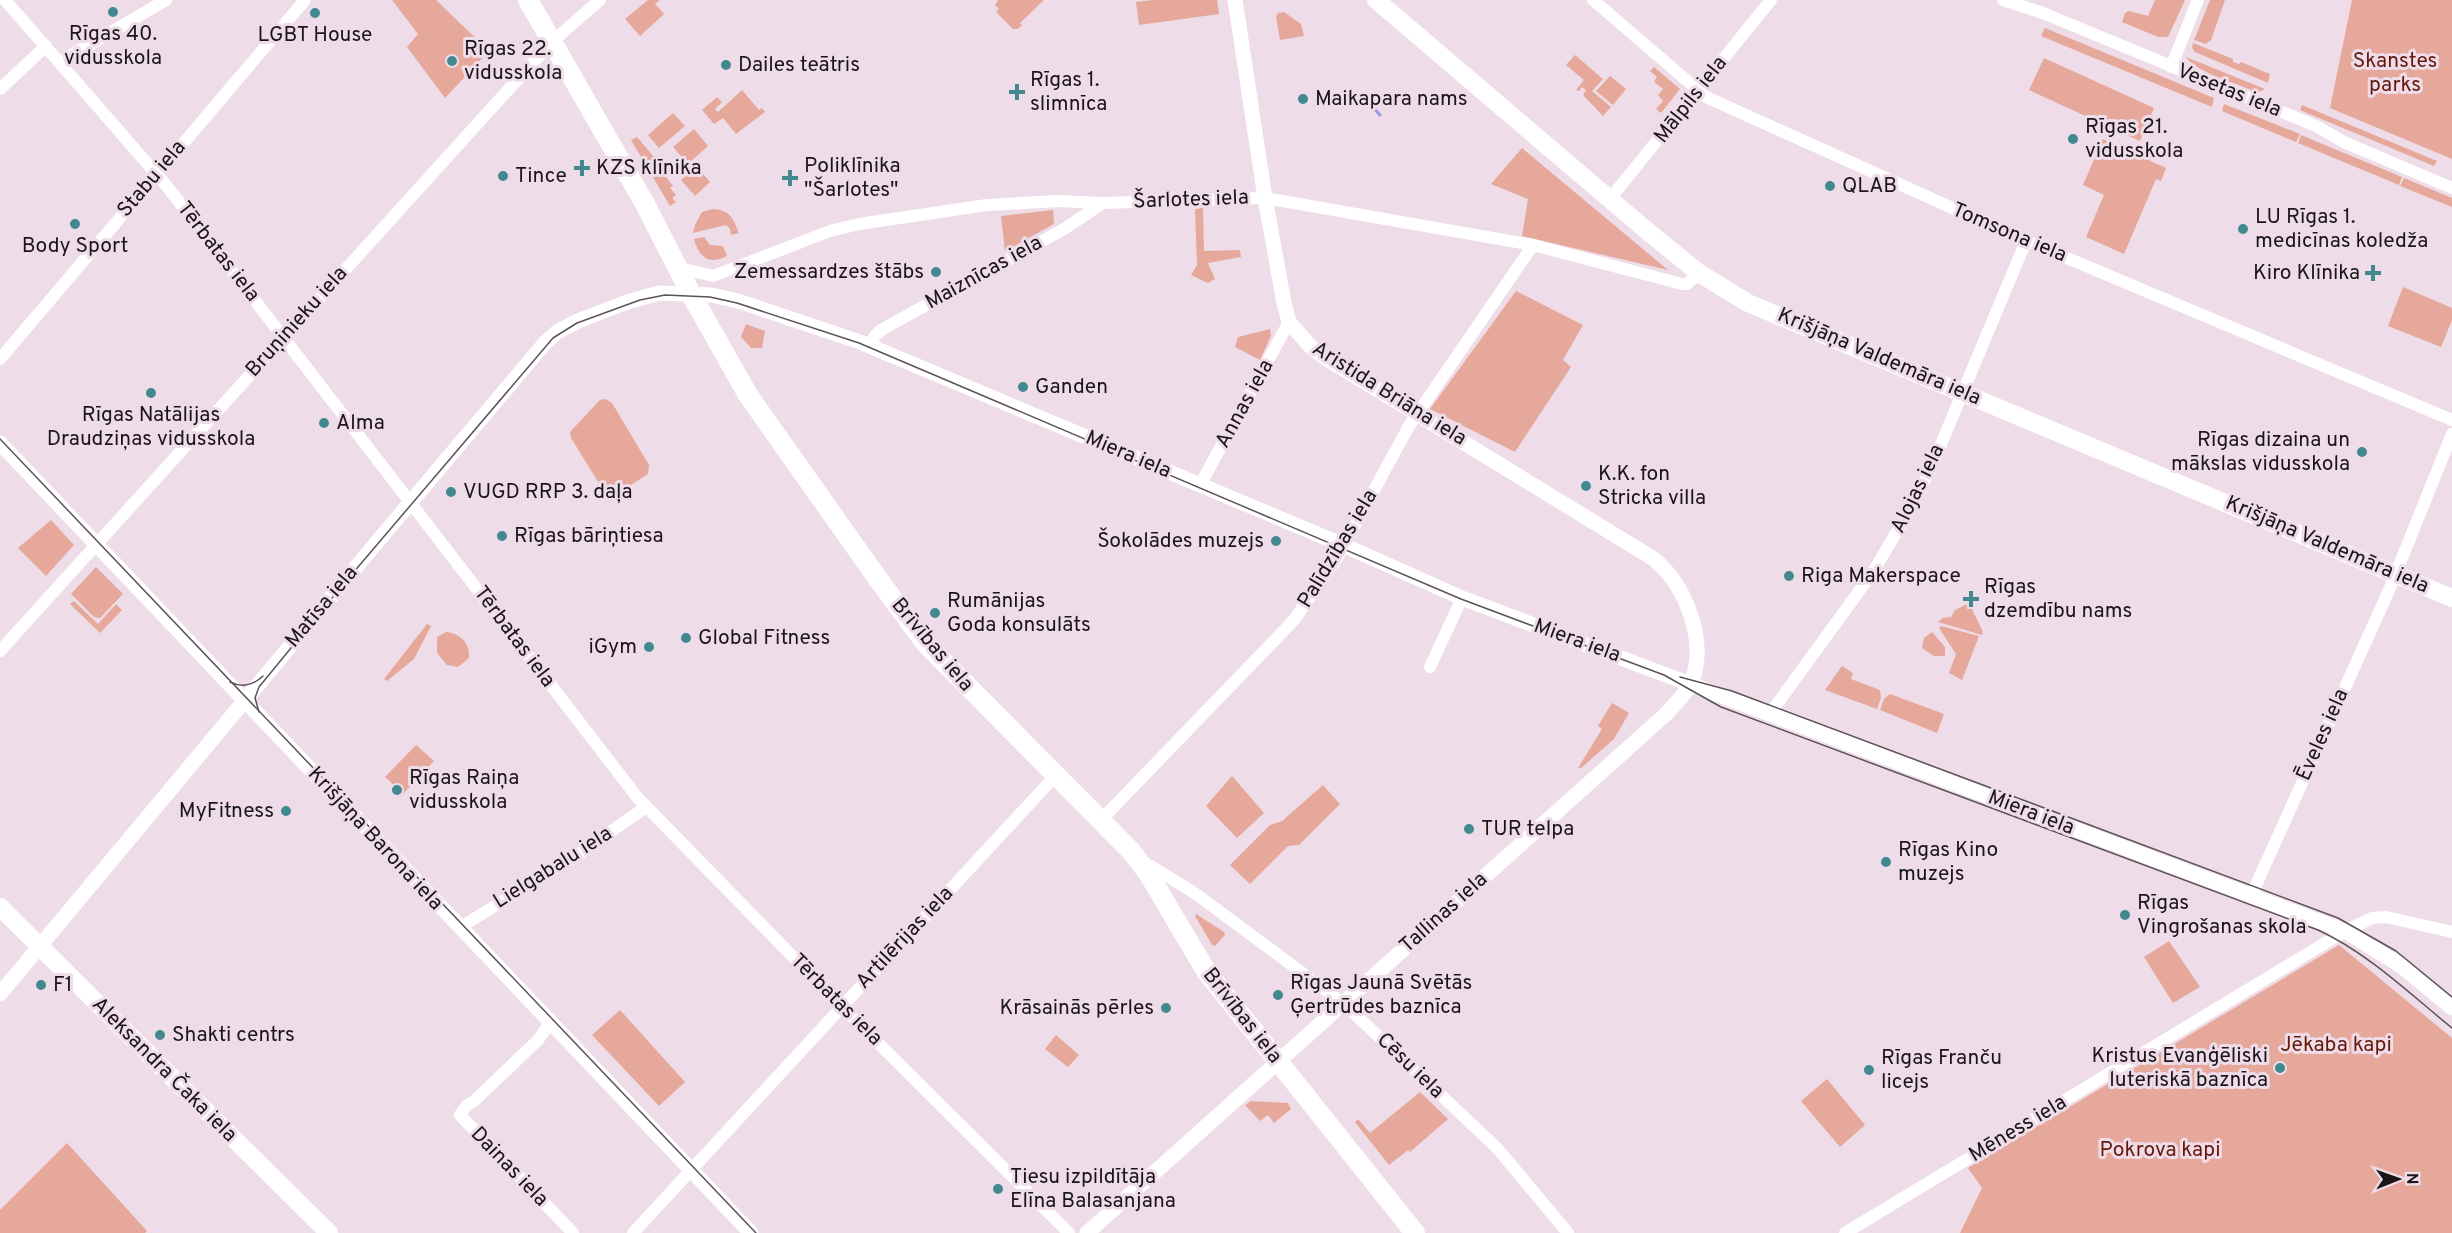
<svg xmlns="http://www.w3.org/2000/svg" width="2452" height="1233" viewBox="0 0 2452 1233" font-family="Overpass,sans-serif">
<rect width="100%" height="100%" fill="#eedde8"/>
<g fill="#e5a89a">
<polygon points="392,0 436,0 489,51 445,98 407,47 418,34"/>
<polygon points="648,0 660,0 655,4 664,14 640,36 625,19"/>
<polygon points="998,0 1044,0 1020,23 1022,25 1018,29 1013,29 996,12 999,9 995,5"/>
<polygon points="1153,0 1217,0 1219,14 1139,25 1136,2"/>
<polygon points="2155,0 2185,0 2168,37 2158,37 2122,22 2125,13 2129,11 2148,16"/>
<polygon points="2210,0 2225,0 2211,40 2206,44 2194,40"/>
<polygon points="2352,0 2452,0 2452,159 2330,108"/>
<polygon points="1284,12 1301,24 1304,36 1280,40 1276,17 1278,13"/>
<polygon points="2045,28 2214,98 2212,107 2041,36"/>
<polygon points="2193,43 2233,59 2233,62 2239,64 2241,62 2270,74 2268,83 2195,52 2192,48"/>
<polygon points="1575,55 1603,79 1592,91 1611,107 1603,116 1583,95 1586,90 1582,87 1579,91 1576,90 1584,80 1566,65"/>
<path d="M2186 57 2265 89 2259 92 2254 91C2236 83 2197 73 2186 57Z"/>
<polygon points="2044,58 2154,108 2140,141 2029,90"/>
<polygon points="1654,67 1680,89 1661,113 1656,109 1663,101 1658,95 1663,89 1654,82 1657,77 1650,71"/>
<polygon points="1610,76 1626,89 1613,105 1596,91"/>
<polygon points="742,90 759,110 762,108 765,112 736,134 723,118 714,124 702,110 717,97 722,102 715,109 718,112"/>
<polygon points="2224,104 2300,134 2296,142 2222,111"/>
<polygon points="2302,105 2437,161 2434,166 2300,110"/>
<polygon points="673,113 685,126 659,148 648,135"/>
<polygon points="694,129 708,146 688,164 673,147"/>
<polygon points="2301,135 2402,177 2399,185 2298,143"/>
<polygon points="637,137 669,175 666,177 673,186 670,188 676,195 672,198 676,202 670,206 631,140"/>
<polygon points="2103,139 2166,168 2161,181 2156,179 2124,254 2086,237 2104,195 2083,185"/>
<polygon points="1522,148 1668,270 1522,236 1528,199 1491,184"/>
<polygon points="697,167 710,182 695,196 681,180"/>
<polygon points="2404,178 2452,198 2452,207 2400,186"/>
<polygon points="1203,208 1204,251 1240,250 1241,257 1208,263 1215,279 1208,283 1191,275 1197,265 1195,209"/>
<path d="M713 209C730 210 733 218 739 233L731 235 730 229 726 225 693 233 695 225 702 212Z"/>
<polygon points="1053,210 1054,224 1005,251 1001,216"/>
<path d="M704 237 710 245 723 246 727 256C709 265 699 258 694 239Z"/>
<polygon points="2403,287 2452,308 2452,320 2441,347 2388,326"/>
<polygon points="1516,291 1583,325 1563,360 1571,367 1515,452 1430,409"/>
<polygon points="746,324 765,331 762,348 751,348 741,337"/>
<polygon points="1270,329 1271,336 1260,360 1235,347 1238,337"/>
<polygon points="606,399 612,403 649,465 648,474 614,496 605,493 571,438 570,432 600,400"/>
<polygon points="51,520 74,545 46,576 18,548"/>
<polygon points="96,567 123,594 100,618 94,617 71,594"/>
<polygon points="74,601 98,624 116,604 122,610 100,633 70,604"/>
<polygon points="1969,603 1983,632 1982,635 1938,622 1943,618 1951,617 1955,610"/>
<polygon points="427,624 431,626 414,659 387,681 384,679"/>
<polygon points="1941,626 1979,636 1962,680 1949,673 1956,654 1939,628"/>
<path d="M446 632C460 633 470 643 469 658L458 667 447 665 437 653V637Z"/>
<polygon points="1932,632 1945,647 1945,656 1934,656 1922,648 1924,638"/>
<polygon points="1842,666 1853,673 1851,679 1880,690 1881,698 1877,709 1825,690"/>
<polygon points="1890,694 1944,714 1937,733 1880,710 1884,699"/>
<polygon points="1612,703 1629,713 1614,739 1581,768 1578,768 1602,729 1598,726"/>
<polygon points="416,745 434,761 403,794 385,777"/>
<polygon points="1232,776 1264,813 1237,838 1206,806"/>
<polygon points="1323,785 1340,804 1299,845 1288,846 1250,884 1230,865 1270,825 1282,821"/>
<polygon points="1196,914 1224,932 1225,935 1215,946 1212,945 1195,916"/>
<polygon points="2169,941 2200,987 2173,1003 2144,957"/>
<polygon points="2339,945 2452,1038 2452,1233 1960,1233 1982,1188 1968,1168"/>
<polygon points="620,1010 685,1082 659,1106 592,1035"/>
<polygon points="1056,1035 1079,1055 1068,1067 1045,1049"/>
<polygon points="1827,1079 1865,1125 1840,1147 1801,1101"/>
<polygon points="1420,1092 1448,1119 1410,1152 1408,1150 1389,1165 1355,1122 1358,1119 1370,1133"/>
<polygon points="1251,1101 1288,1103 1291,1109 1274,1123 1268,1115 1260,1121 1245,1105"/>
<polygon points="67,1143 147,1231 145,1233 0,1233 0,1210"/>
</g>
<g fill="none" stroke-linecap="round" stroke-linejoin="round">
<polyline stroke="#9b9ae7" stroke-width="3" points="1347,93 1361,94 1380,115"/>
<g stroke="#fff" stroke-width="12">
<polyline points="5,0 166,185 637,797 841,1006 1069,1233"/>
<polyline points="1593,0 1706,97 2010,234 2452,420"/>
<polyline points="2003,0 2043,13 2316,126 2346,143 2452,188"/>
<polyline points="60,62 166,0"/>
<polyline points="2171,67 2198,0"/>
<polyline points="0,89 46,46"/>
<polyline points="1609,200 1771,0"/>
<polyline points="680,268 713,276 830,231 859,224 987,205 1058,201 1103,203 1265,198 1533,245 1682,284 1687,284 1699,273"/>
<polyline points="871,347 874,337 881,330 1064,229 1103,203"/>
<polyline points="0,359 305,0"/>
<polyline points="1200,485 1289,322"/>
<polyline points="0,651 498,101 553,41 600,0"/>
<polyline points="1430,667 1462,598"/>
<polyline points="1769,715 1873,572 1915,501 1934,461 2026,241"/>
<polyline points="1101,820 1294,620 1337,558 1409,426 1533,245"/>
<polyline points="1143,864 1151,866 1196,894 1343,1003 1497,1148 1568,1233"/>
<polyline points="2251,896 2390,588 2452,434"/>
<polyline points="459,928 573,858 646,807"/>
<polyline points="550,1023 538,1040 473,1102 467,1105 460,1115 573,1233"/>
<polyline points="633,1233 1056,775"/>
<polyline points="1845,1233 2345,931 2372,918 2386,917 2452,932"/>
</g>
<g stroke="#fff" stroke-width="15">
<polyline points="0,443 751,1233"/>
<polyline points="0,994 377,542 545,343 557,332 578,321 627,302 659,293 711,295 738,301 860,342 1343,545 1462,598 2345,931 2400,965 2452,1008"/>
<path d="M1087 1233 1666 714C1675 704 1687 693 1692 681 1707 640 1686 586 1654 559L1324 357 1310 346 1289 322 1284 303 1265 198 1235 0"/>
</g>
<g stroke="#fff" stroke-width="18">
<polyline points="1376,0 1646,230 1699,273 1748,303 2452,598"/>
<polyline points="0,907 329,1233"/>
</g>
<polyline stroke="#fff" stroke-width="20" points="528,0 645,204 692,296 748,395 878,579 927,645 1131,851 1148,873 1206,971 1415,1233"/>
<g stroke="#5c5359" stroke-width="1.5">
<polyline points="0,439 756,1233"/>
<polyline points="1680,677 1732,691 2338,918 2396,951 2452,997"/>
<path d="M230 682C242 688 254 685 263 676"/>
<path d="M259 712 255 698 259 687 341 587 553 338 577 323 640 300 665 295 710 297 737 303 859 343 1461 599 1664 675 1721 707 2318 930C2368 953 2410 994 2452 1028"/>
</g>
</g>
<g fill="#42898f" stroke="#eedde8" stroke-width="2">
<circle cx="113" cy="12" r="6"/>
<circle cx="315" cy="13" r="6"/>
<circle cx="452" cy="61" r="6"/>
<circle cx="726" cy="65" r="6"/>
<path d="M1014 83h6v6h6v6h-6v6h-6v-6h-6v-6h6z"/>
<circle cx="1303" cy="99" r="6"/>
<circle cx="2073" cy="139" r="6"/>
<path d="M579 159h6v6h6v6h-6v6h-6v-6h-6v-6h6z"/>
<circle cx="503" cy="176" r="6"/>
<path d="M787 169h6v6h6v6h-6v6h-6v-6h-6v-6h6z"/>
<circle cx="1830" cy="186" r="6"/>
<circle cx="75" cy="224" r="6"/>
<circle cx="2243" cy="229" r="6"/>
<circle cx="936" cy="272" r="6"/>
<path d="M2370 264h6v6h6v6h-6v6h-6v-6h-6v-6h6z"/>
<circle cx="1023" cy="387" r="6"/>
<circle cx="151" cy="393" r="6"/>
<circle cx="324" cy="423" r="6"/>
<circle cx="2362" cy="452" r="6"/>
<circle cx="1586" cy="486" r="6"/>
<circle cx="451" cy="492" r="6"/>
<circle cx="502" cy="536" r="6"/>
<circle cx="1276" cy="541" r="6"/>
<circle cx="1789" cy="576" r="6"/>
<path d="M1968 590h6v6h6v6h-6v6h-6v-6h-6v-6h6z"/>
<circle cx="935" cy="613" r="6"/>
<circle cx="686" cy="638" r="6"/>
<circle cx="649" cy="647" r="6"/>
<circle cx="397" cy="790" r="6"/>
<circle cx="286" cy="811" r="6"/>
<circle cx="1469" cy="829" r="6"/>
<circle cx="1886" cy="862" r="6"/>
<circle cx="2125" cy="915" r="6"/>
<circle cx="41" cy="985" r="6"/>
<circle cx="1278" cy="995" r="6"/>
<circle cx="1166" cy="1008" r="6"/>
<circle cx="160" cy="1035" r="6"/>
<circle cx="2280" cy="1068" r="6"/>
<circle cx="1869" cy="1070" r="6"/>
<circle cx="998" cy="1189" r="6"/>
</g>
<g text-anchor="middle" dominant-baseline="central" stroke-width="6" stroke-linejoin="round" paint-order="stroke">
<g font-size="21" fill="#1a1519" stroke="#eedde8" text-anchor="start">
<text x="113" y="34" text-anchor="middle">Rīgas 40.<tspan x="113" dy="24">vidusskola</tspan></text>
<text x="315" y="35" text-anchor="middle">LGBT House</text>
<text x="464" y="49">Rīgas 22.<tspan x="464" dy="24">vidusskola</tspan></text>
<text x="738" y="65">Dailes teātris</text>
<text x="1030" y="80">Rīgas 1.<tspan x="1030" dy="24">slimnīca</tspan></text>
<text x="1315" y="99">Maikapara nams</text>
<text x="2085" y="127">Rīgas 21.<tspan x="2085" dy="24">vidusskola</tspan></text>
<text x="804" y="166">Poliklīnika<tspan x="804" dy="24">"Šarlotes"</tspan></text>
<text x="596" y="168">KZS klīnika</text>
<text x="515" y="176">Tince</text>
<text x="1842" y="186">QLAB</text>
<text x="2255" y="217">LU Rīgas 1.<tspan x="2255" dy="24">medicīnas koledža</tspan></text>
<text x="75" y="246" text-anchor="middle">Body Sport</text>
<text x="924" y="272" text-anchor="end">Zemessardzes štābs</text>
<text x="2360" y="273" text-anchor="end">Kiro Klīnika</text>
<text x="1035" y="387">Ganden</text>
<text x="151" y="415" text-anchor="middle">Rīgas Natālijas<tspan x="151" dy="24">Draudziņas vidusskola</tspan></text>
<text x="336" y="423">Alma</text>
<text x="2350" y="440" text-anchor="end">Rīgas dizaina un<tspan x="2350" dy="24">mākslas vidusskola</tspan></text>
<text x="1598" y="474">K.K. fon<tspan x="1598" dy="24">Stricka villa</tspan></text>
<text x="463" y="492">VUGD RRP 3. daļa</text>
<text x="514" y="536">Rīgas bāriņtiesa</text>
<text x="1264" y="541" text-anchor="end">Šokolādes muzejs</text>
<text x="1801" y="576">Riga Makerspace</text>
<text x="1984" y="587">Rīgas<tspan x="1984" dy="24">dzemdību nams</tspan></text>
<text x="947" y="601">Rumānijas<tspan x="947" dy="24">Goda konsulāts</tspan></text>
<text x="698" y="638">Global Fitness</text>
<text x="637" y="647" text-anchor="end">iGym</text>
<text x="409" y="778">Rīgas Raiņa<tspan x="409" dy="24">vidusskola</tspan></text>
<text x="274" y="811" text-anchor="end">MyFitness</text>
<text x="1481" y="829">TUR telpa</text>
<text x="1898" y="850">Rīgas Kino<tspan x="1898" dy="24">muzejs</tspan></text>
<text x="2137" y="903">Rīgas<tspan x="2137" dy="24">Vingrošanas skola</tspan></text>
<text x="1290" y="983">Rīgas Jaunā Svētās<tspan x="1290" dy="24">Ģertrūdes baznīca</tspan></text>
<text x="53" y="985">F1</text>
<text x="1154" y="1008" text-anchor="end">Krāsainās pērles</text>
<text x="172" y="1035">Shakti centrs</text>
<text x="2268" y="1056" text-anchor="end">Kristus Evanģēliski<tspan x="2268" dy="24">luteriskā baznīca</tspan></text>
<text x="1881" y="1058">Rīgas Franču<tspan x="1881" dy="24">licejs</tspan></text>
<text x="1010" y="1177">Tiesu izpildītāja<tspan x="1010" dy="24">Elīna Balasanjana</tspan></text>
</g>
<g font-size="21" fill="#661809" stroke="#eedde8">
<text x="2395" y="61">Skanstes<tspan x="2395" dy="24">parks</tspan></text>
<text x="2336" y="1045">Jēkaba kapi</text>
<text x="2160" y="1150">Pokrova kapi</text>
</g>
<g font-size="21" fill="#1a1519" stroke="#eedde8">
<text transform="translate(2229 91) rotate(22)">Vesetas iela</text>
<text transform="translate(1691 100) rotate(-52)">Mālpils iela</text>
<text transform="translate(152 179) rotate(-50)">Stabu iela</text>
<text transform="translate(1191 200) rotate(-2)">Šarlotes iela</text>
<text transform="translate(2009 233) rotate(23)">Tomsona iela</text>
<text transform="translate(218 252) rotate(52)">Tērbatas iela</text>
<text transform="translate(984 273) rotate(-29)">Maiznīcas iela</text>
<text transform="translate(297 322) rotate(-48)">Bruņinieku iela</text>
<text transform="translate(1879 357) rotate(23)">Krišjāņa Valdemāra iela</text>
<text transform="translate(1389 394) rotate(32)">Aristida Briāna iela</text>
<text transform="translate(1245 404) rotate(-61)">Annas iela</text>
<text transform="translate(1128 455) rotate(23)">Miera iela</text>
<text transform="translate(1918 489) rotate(-64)">Alojas iela</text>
<text transform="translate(2327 545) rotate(23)">Krišjāņa Valdemāra iela</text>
<text transform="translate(1338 549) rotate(-59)">Palīdzības iela</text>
<text transform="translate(322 607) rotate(-50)">Matīsa iela</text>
<text transform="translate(514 637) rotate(53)">Tērbatas iela</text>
<text transform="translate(1577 641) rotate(20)">Miera iela</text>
<text transform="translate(932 645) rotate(50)">Brīvības iela</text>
<text transform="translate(2323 735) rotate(-66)">Ēveles iela</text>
<text transform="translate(2031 813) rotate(21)">Miera iela</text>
<text transform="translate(375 839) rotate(47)">Krišjāņa Barona iela</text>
<text transform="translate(553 868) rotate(-32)">Lielgabalu iela</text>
<text transform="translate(1444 913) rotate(-42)">Tallinas iela</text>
<text transform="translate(905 938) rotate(-47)">Artilērijas iela</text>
<text transform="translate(836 1000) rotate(45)">Tērbatas iela</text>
<text transform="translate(1242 1016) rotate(52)">Brīvības iela</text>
<text transform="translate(1410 1066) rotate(44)">Cēsu iela</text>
<text transform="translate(164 1070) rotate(45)">Aleksandra Čaka iela</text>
<text transform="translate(2018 1129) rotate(-31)">Mēness iela</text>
<text transform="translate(509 1167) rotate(46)">Dainas iela</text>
</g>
</g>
<g transform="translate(2398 1179) rotate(89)" stroke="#eedde8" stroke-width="4.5" paint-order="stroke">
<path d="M0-4.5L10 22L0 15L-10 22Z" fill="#1a1519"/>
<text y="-9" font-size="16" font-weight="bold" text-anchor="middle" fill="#1a1519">N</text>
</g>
</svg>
